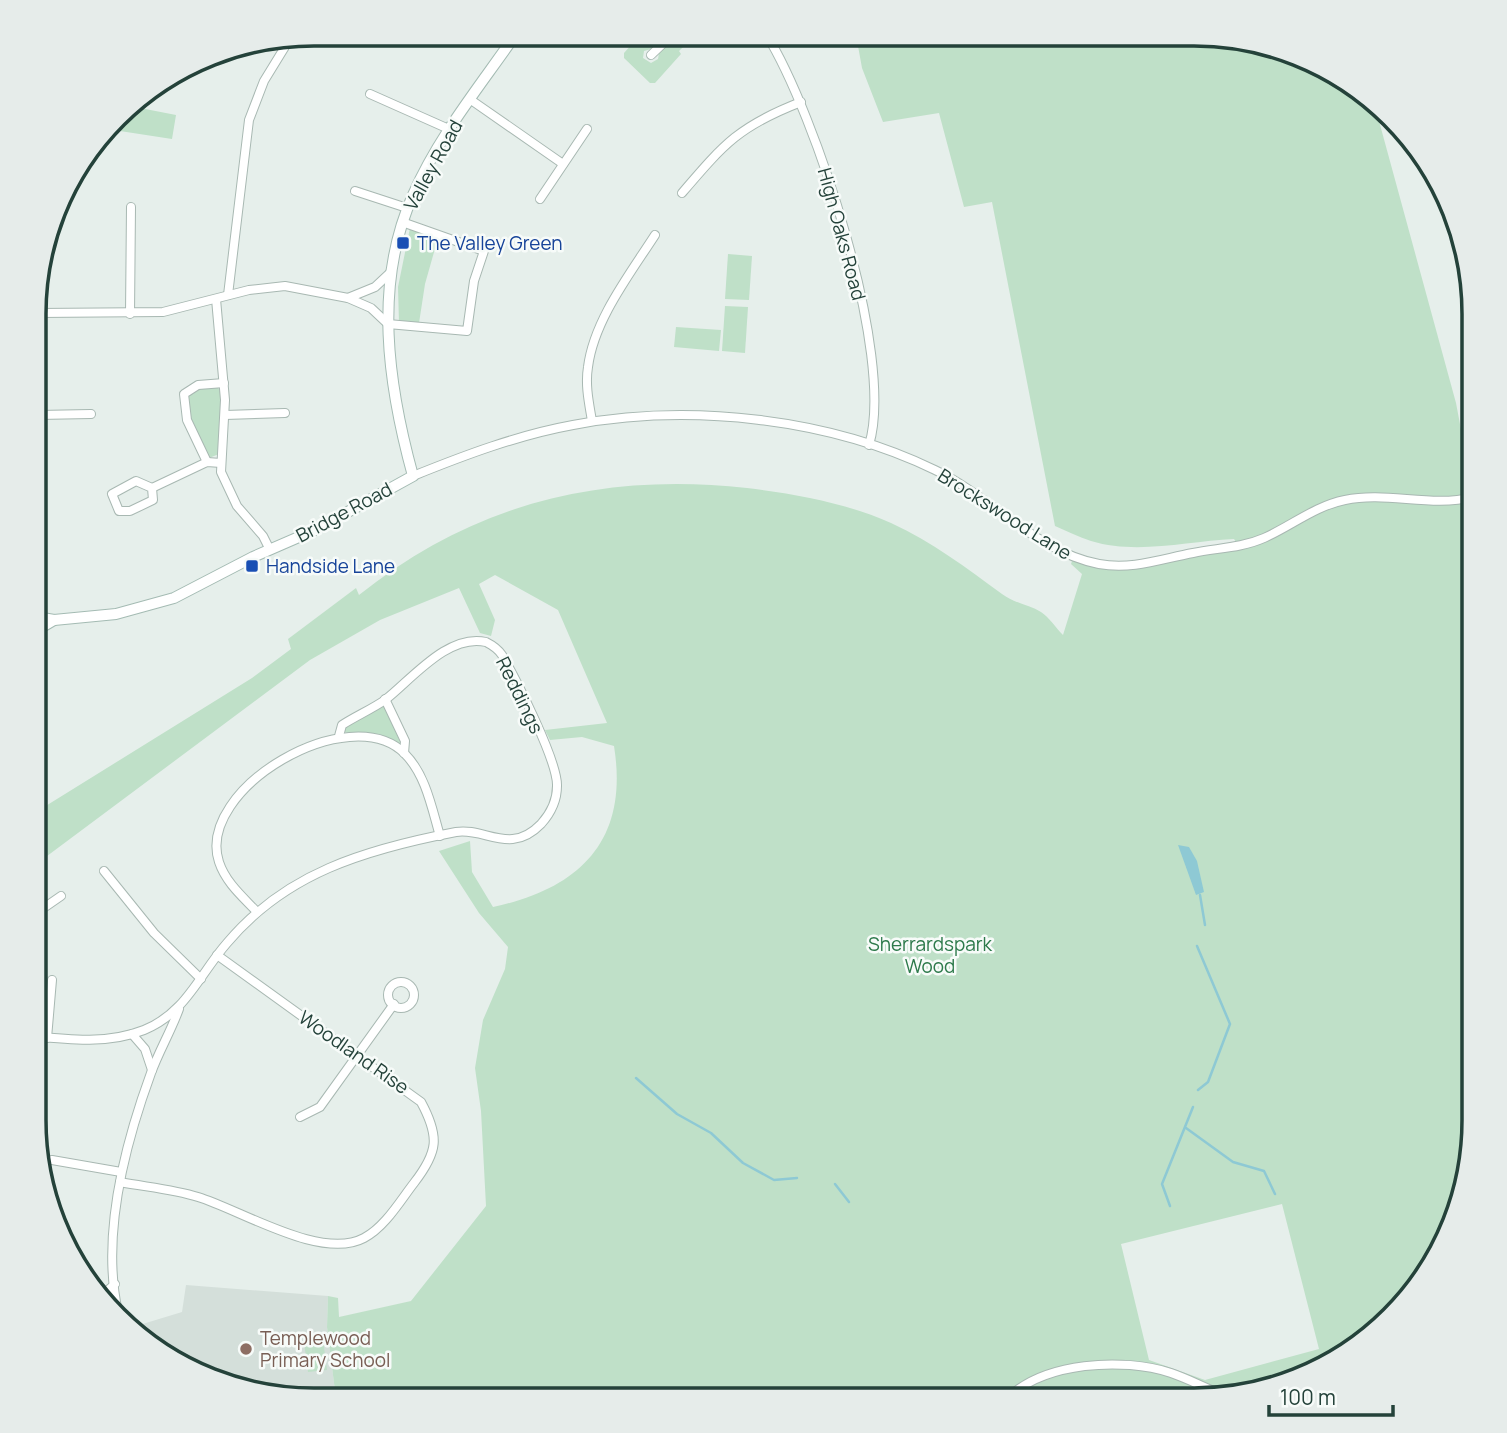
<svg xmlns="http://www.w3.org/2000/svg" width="1507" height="1433" viewBox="0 0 1507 1433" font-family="Manrope,sans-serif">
<rect width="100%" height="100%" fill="#e6efeb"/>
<polygon fill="#d4dfda" points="186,1285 328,1296 327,1327 336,1399 296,1399 189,1371 136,1326 182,1312"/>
<g fill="#bfe0c8" fill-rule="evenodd">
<polygon points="641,34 669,34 655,48 644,51 643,58 651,63 658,59 659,53 677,35 686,44 679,51 681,54 655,83 650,83 624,58 624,53"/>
<path d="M856 35 1229 36 1333 71 1369 102 1379 121 1456 403 1473 493V1137L1445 1244 1364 1342 1284 1385 1211 1399H336L327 1327 328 1296 338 1298 339 1317 411 1301 486 1206 481 1111 475 1068 483 1020 505 969 508 947 479 913 439 851 470 841 472 872 493 907C582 888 629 839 614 746L582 737 550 740 545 730 607 723 558 610 495 575 479 584 495 620 491 636 480 633 459 588 380 620 310 660 35 865 36 812 252 678 291 649 288 639 356 588 359 595C474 503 602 472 747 488 796 494 846 503 891 523 933 542 966 568 1002 594 1014 603 1029 605 1041 612 1049 617 1056 628 1063 635L1082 574 1071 564 1072 561 1128 570 1240 548 1234 539C1188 541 1137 555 1091 541 1079 537 1067 531 1055 526L992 202 964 207 939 113 883 122 862 68ZM1282 1204 1319 1349 1205 1380 1149 1360 1121 1244Z"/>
<polygon points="130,102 130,106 176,115 172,139 107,129"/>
<polygon points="410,228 438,238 425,284 419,323 399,323 398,287"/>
<polygon points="728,254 752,256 749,300 725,299"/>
<polygon points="725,306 748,307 745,353 722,351"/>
<polygon points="676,327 721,330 719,351 674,347"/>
<polygon points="217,386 222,394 219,454 209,458 194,432 186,397 192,389"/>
<polygon points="380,706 385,707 401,744 344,732 345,725"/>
<polygon points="322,1332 327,1370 308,1372 303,1335"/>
</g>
<polygon fill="#8ec9d4" points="1178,845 1189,847 1197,861 1204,892 1196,895"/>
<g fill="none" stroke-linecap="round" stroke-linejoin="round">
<g stroke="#8ec9d4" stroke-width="2.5">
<polyline points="1200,895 1205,925"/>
<polyline points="1197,946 1230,1024 1208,1082 1198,1090"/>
<polyline points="636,1078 677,1114 711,1133 743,1163 774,1180 797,1178"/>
<polyline points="1186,1128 1233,1162 1264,1171 1275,1194"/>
<polyline points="835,1184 849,1202"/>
<polyline points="1170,1206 1162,1184 1193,1107"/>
</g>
<g stroke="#a8b8b2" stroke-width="10">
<g id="minor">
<path d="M766 34C815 112 896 357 869 445"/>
<polyline points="651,55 673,34"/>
<polyline points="370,94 451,130"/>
<polyline points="471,100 563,164"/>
<polyline points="355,191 407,208"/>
<path d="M682 193C724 144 739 126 801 102"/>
<polyline points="540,199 587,129"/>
<polyline points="391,272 375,287 348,298 371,308 388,324 467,331 474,281 484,251 402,222"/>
<polyline points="228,295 249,120 264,81 291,37"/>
<polyline points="216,299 225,400 221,472 237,506 263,536 270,550"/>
<polyline points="38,313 163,312 249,290 285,286 348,298"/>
<polyline points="130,314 131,207"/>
<polyline points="38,415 91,414"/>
<polyline points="225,415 285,413"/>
<path d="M592 421C589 403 585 385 588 367 594 320 630 274 655 235"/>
<polyline points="207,462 187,420 184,394 198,385 224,383"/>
<path d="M413 476C465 455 518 435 573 425 690 403 828 418 935 470 992 497 1036 552 1099 564 1132 570 1161 559 1193 553 1217 548 1241 548 1264 538 1291 526 1315 506 1345 500 1387 491 1431 508 1473 497"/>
<polygon points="136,481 152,488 153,500 130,511 119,511 112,494"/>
<polyline points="152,488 207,462 221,463"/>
<polyline points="385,699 405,741 404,753"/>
<polyline points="104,871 154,933 201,979"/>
<path d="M257 912C243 897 226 883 219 862 195 789 350 698 405 754 426 775 432 809 440 836"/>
<polyline points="35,914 61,896"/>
<circle cx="401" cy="995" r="13"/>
<polyline points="132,1034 145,1049 152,1070"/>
<path d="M34 1036C71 1040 109 1044 144 1030 186 1013 199 975 227 943 254 911 290 885 329 868 368 851 414 840 456 832 485 827 510 856 541 824 550 814 557 800 557 786 558 762 516 679 502 655 498 649 492 645 486 642 448 633 411 680 385 700 372 709 356 716 342 725L339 736"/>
<polyline points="47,1038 52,980"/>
<polyline points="300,1117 320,1107 394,1004"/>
<polyline points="52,1160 121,1172"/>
<path d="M120 1182C146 1187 173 1189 198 1197 241 1210 321 1261 364 1238 385 1227 400 1201 414 1183 438 1152 440 1137 421 1102L217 955"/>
<polyline points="100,1297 115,1284"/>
<path d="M118 1312C101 1237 125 1144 151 1073 159 1051 171 1031 179 1009"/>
<path d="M1007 1399C1043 1362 1123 1357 1171 1373 1189 1379 1207 1389 1226 1396"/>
</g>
</g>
<g stroke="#a4bbb3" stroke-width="12">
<g id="secondary">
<path d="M37 617 54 620 116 614 174 598 253 557 315 530 413 476C388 385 373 284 413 195 438 137 480 86 516 34"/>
<polyline points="37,630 54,620"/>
</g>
</g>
<use href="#minor" stroke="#fff" stroke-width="8"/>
<use href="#secondary" stroke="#fff" stroke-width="10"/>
</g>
<g fill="#1a4fb4" stroke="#f7fbf9" stroke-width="2.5">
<rect x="396" y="236" width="14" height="14" rx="3.5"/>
<rect x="245" y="559" width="14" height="14" rx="3.5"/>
</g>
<circle fill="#8d6e63" stroke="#f7fbf9" stroke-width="2.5" cx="246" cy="1349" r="7"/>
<g text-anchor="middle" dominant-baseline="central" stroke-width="5" stroke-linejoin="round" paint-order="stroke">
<g font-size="19" fill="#24423a" stroke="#f7fbf9">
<text transform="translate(433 165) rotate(-61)">Valley Road</text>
<text transform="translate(842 234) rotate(75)">High Oaks Road</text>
<text transform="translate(344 512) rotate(-28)">Bridge Road</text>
<text transform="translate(1005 514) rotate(32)">Brockswood Lane</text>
<text transform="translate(520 695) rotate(64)">Reddings</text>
<text transform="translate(354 1052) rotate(35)">Woodland Rise</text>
</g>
<g font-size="19" fill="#164399" stroke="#f7fbf9" text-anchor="start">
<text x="417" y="243">The Valley Green</text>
<text x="266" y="566">Handside Lane</text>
</g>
<g font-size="19" fill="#2d7a4b" stroke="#f7fbf9">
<text x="930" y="944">Sherrardspark<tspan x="930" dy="22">Wood</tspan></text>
</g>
<g font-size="19" fill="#785e54" stroke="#f7fbf9" text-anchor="start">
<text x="260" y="1338">Templewood<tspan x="260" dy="22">Primary School</tspan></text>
</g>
</g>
<path d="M0 0H1507V1433H0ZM314 46H1194A268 268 0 0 1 1462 314V1120A268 268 0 0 1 1194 1388H314A268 268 0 0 1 46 1120V314A268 268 0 0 1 314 46Z" fill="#e6ecea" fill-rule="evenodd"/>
<path fill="none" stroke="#24423a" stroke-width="3.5" d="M314 46H1194A268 268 0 0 1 1462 314V1120A268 268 0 0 1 1194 1388H314A268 268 0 0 1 46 1120V314A268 268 0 0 1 314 46Z"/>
<path d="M1269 1405v10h124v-10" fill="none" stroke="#24423a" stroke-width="3.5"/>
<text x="1280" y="1405" font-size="21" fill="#24423a" stroke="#f7fbf9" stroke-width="5" paint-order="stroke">100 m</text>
</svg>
